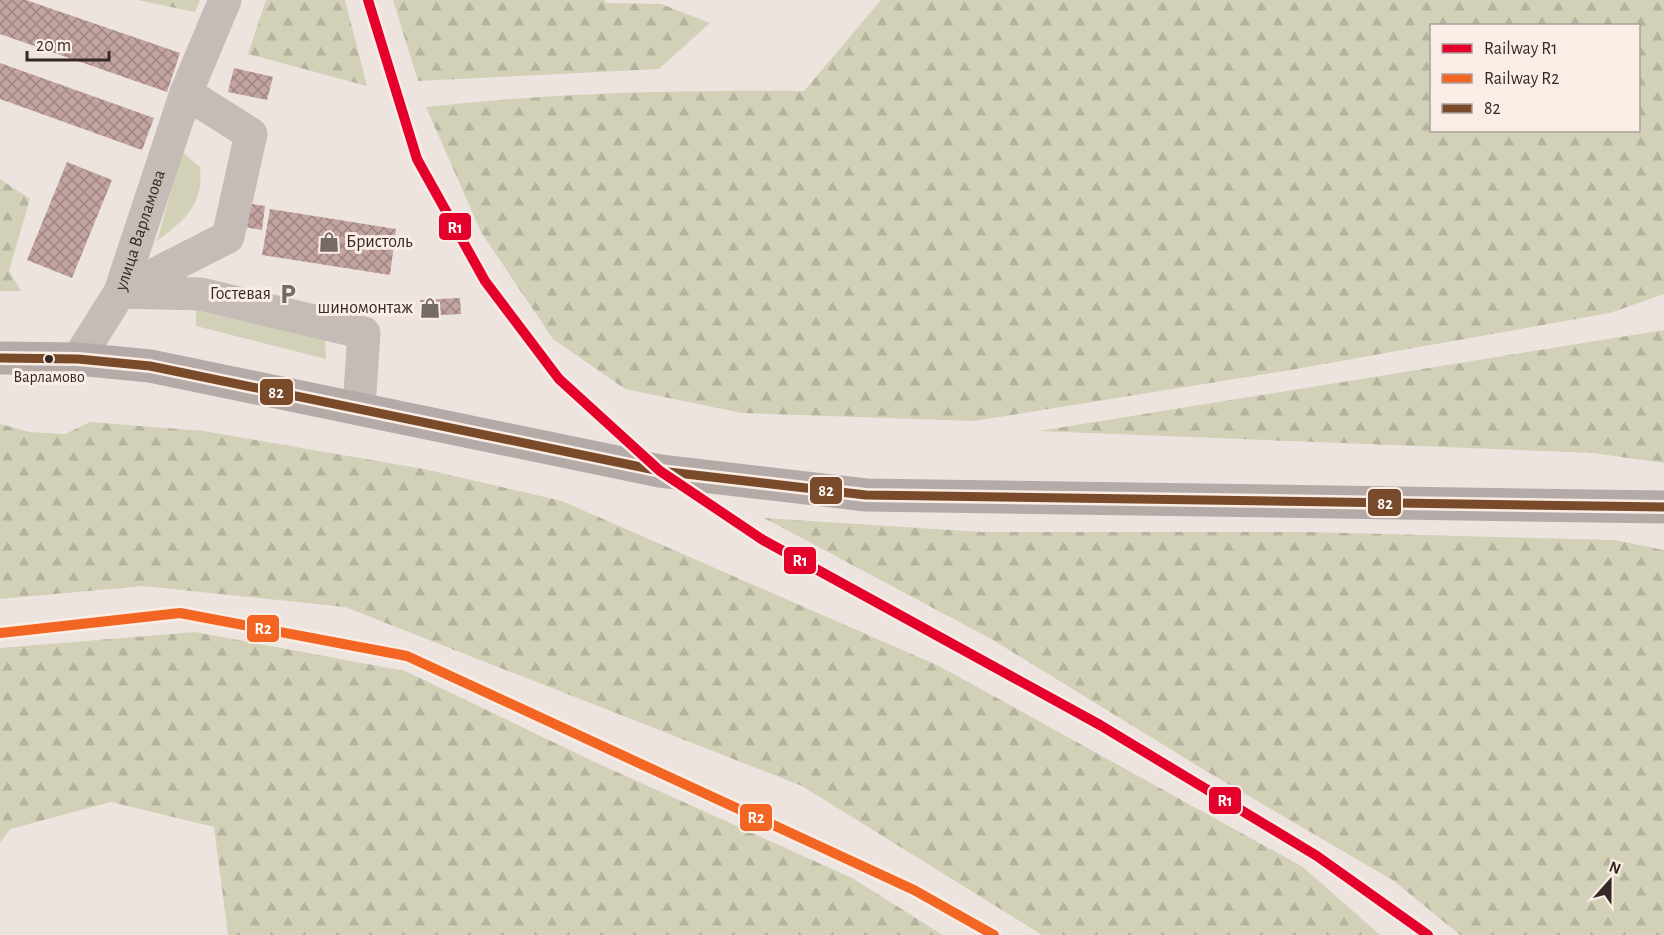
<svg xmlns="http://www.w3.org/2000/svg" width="1664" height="935" viewBox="0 0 1664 935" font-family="'Alegreya Sans',sans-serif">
<defs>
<pattern id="forest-firs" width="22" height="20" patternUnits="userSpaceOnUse" patternTransform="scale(1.5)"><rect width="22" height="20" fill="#d2d1b8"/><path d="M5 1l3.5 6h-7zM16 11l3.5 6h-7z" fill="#b5b39e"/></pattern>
<pattern id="building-cross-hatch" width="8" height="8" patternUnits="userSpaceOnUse" patternTransform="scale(1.5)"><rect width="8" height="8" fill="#c2a39f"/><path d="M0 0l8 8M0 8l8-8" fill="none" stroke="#9e8581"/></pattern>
</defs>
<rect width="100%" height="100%" fill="#ede4df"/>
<g fill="#d2d1b8">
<path d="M182 152 200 167C204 206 184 220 157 241Z"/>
<polygon points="196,306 325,339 326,359 196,326"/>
</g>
<g fill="url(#forest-firs)" fill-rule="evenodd">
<polygon points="137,0 200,0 195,12"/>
<polygon points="266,0 345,0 367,86 248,54"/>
<polygon points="393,0 605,0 606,3 661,4 710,23 659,69 418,81"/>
<path d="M881 0H1664V294L1610 313 1296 369 974 421 742 413 625 389 553 339 481 232 426 107C552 93 677 90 804 91ZM1432 26H1638V130H1432Z"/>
<polygon points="0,179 30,199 9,271 21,291 0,291"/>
<polygon points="1664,330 1664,463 1592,453 1039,431"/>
<polygon points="90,422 204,431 424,469 562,501 939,666 1303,867 1380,935 1042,935 802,786 345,607 143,586 0,599 0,424 30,432 65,434"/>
<polygon points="764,518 982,532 1309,532 1614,540 1664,550 1664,935 1460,935 1394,881 1206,771 993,640"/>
<polygon points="195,632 405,671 599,764 852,878 943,935 228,935 214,827 111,802 10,829 0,843 0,648"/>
</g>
<g fill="url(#building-cross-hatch)">
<polygon points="0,0 26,0 180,53 167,92 0,34"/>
<polygon points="0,63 154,118 142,150 0,99"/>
<polygon points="234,68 273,77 267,100 228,92"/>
<polygon points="67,162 112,180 72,278 27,260"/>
<polygon points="247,203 265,206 262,230 244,227"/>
<polygon points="270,209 396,229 390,275 262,255"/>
<polygon points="460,298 461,314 422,316 420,300"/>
</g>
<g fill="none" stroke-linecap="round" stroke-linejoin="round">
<g stroke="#c5bcb8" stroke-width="33">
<polyline points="122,291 228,237 251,134 186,93"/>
<polyline points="120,292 201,294 364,333 359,407"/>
<path id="s1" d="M78 359 120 292 186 93 225 0"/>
</g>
<polyline stroke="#b4aaa7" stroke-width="33" points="0,358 78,359 150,366 660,471 866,495 1664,507"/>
<g stroke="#faede5" stroke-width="14">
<polyline id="bus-1" points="0,358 78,359 150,366 660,471 866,495 1664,507"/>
</g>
<use href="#bus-1" stroke="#7a4b2a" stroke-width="9"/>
<g stroke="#faede5" stroke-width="15">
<polyline id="rail-1" points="368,0 417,159 485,281 559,379 660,471 763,540 1100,725 1317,856 1428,935"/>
</g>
<g stroke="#faede5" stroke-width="15">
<polyline id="rail-2" points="0,633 180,613 407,656 914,890 994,935"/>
</g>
<use href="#rail-1" stroke="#e4002b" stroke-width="10"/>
<use href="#rail-2" stroke="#f26522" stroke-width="10"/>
</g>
<defs>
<g id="shop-bare" transform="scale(1.62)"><path d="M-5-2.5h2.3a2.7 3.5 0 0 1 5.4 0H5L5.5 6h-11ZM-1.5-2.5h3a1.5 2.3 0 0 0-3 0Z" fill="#766a67" stroke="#faede5" stroke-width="2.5" paint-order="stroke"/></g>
<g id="parking-bare" transform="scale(1.62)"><path d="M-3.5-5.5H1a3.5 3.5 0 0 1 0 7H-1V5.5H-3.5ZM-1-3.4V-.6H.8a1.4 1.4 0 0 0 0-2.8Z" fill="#766a67" stroke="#faede5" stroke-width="2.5" paint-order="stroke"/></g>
</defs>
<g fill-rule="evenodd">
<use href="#shop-bare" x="329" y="242"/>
<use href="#parking-bare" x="288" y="294"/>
<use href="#shop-bare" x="430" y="308"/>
</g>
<circle fill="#362826" stroke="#faede5" stroke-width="2" cx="49" cy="359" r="5"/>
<g text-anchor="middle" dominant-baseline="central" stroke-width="6" stroke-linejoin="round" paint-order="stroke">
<g font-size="16" fill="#362826" stroke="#faede5">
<text x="49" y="377">Варламово</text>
</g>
<g font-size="18" fill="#362826" stroke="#faede5">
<text stroke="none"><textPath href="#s1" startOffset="144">улица Варламова</textPath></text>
</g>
<g font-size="18" fill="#362826" stroke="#faede5" text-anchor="end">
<text x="346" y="242" text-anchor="start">Бристоль</text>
<text x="271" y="294">Гостевая</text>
<text x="413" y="308">шиномонтаж</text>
</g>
</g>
<g stroke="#faede5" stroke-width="2">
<rect x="438" y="212" width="34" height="29" rx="6" fill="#e4002b"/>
<rect x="259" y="378" width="35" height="28" rx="6" fill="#7a4b2a"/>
<rect x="809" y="476" width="34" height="29" rx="6" fill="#7a4b2a"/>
<rect x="1367" y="488" width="35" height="29" rx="6" fill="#7a4b2a"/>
<rect x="783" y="546" width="34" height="29" rx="6" fill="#e4002b"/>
<rect x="246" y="614" width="34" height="29" rx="6" fill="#f26522"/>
<rect x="1208" y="786" width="34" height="29" rx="6" fill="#e4002b"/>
<rect x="739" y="803" width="34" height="29" rx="6" fill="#f26522"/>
</g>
<g font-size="16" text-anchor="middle" font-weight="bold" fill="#fff">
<text x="455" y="233">R1</text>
<text x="276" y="398">82</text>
<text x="826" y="496">82</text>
<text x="1385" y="509">82</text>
<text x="800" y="566">R1</text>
<text x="263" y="634">R2</text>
<text x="1225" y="806">R1</text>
<text x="756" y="823">R2</text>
</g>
<rect x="1430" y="24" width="210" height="108" fill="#faede5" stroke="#ac9e99" stroke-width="1.5"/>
<rect x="1442" y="44" width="30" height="9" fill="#e4002b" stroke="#ac9e99" stroke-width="1.5"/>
<text x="1484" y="54" font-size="18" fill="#362826">Railway R1</text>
<rect x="1442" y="74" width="30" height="9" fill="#f26522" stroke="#ac9e99" stroke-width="1.5"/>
<text x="1484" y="84" font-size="18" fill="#362826">Railway R2</text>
<rect x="1442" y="104" width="30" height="9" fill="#7a4b2a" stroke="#ac9e99" stroke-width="1.5"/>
<text x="1484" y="114" font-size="18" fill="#362826">82</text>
<g transform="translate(1610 881) rotate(21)" stroke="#faede5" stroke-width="4.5" paint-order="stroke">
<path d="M0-4.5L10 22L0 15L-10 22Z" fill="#362826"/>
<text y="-9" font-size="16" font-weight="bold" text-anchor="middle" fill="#362826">N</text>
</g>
<path d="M27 51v9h82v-9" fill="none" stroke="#362826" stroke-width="3"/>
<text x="36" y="51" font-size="18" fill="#362826" stroke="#faede5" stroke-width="4.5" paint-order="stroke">20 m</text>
</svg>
